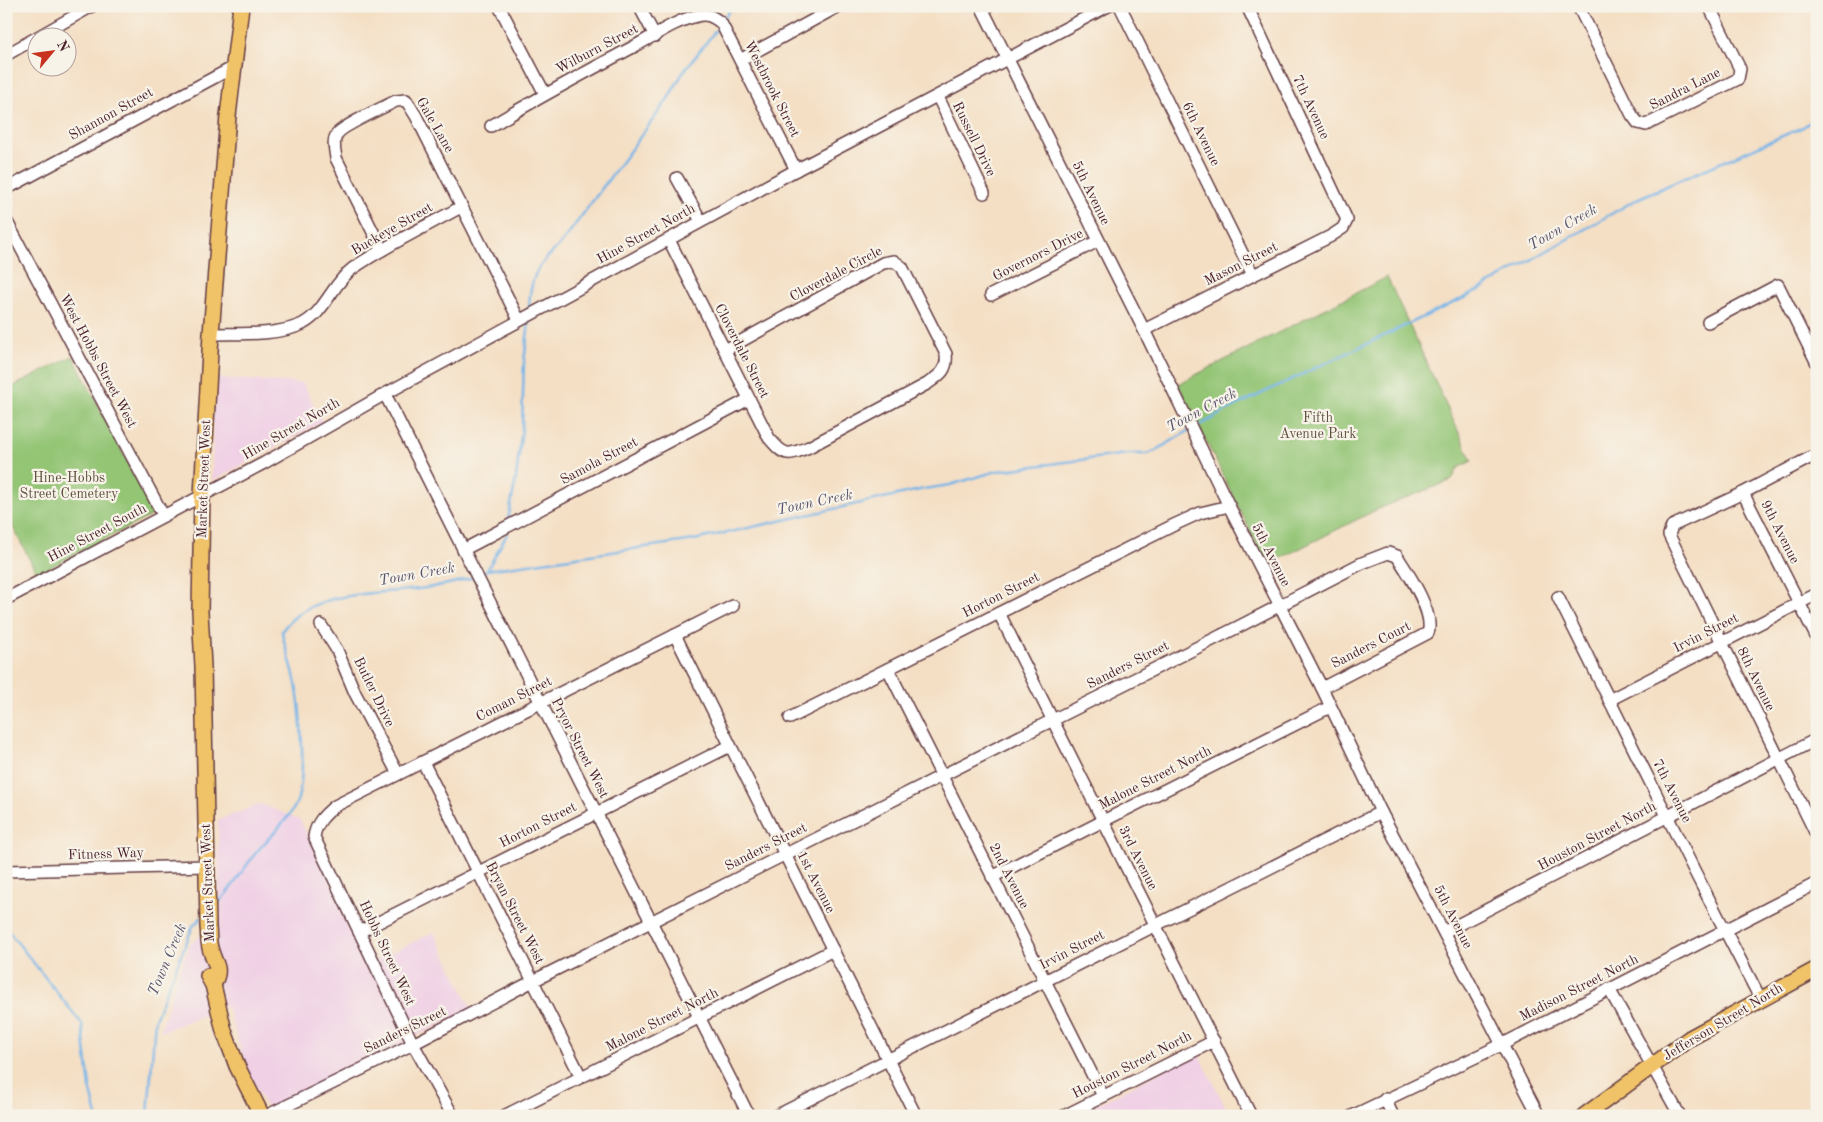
<svg xmlns="http://www.w3.org/2000/svg" width="1823" height="1122" viewBox="0 0 1823 1122" font-family="'Old Standard TT',serif">
<rect width="100%" height="100%" fill="#f7f3e8"/>
<filter id="ink" filterUnits="userSpaceOnUse"><feTurbulence type="fractalNoise" baseFrequency=".02" numOctaves="2"/><feDisplacementMap in="SourceGraphic" scale="10" xChannelSelector="R" yChannelSelector="G"/><feConvolveMatrix kernelMatrix="1 2 1 2 8 2 1 2 1" color-interpolation-filters="sRGB"/></filter>
<filter id="wash" filterUnits="userSpaceOnUse"><feTurbulence type="fractalNoise" baseFrequency=".0096" numOctaves="4" result="noise"/><feDisplacementMap in="SourceGraphic" scale="20" xChannelSelector="R" yChannelSelector="G"/><feGaussianBlur stdDeviation="1.12" result="paint"/><feColorMatrix in="noise" values="0 0 0 0 0 0 0 0 0 0 0 0 0 0 0 0 0 1.4 0 .05"/><feComposite in="paint" operator="in"/></filter>
<g filter="url(#wash)">
<rect width="100%" height="100%" fill="#f4dfc4"/>
<g fill="#f0d0e5">
<polygon points="214,378 303,383 322,422 212,481"/>
<polygon points="261,804 300,820 370,963 434,932 472,1009 272,1107 265,1105 247,1069 227,1006 160,1032 177,978 190,945 220,919 218,820"/>
<polygon points="1198,1052 1230,1116 1075,1116"/>
</g>
<g fill="#93c575" stroke="#6e7250">
<polygon points="1387,277 1472,461 1458,468 1452,480 1378,509 1267,565 1178,384"/>
<polygon points="73,356 154,514 37,574 6,514 6,390"/>
</g>
<g fill="none" stroke-linecap="round" stroke-linejoin="round">
<g stroke="#74b4e8" stroke-width="2.5">
<polyline points="724,18 733,6"/>
<path d="M529 313C529 297 531 276 542 264 548 256 556 249 563 241L666 102 684 71 716 30"/>
<polyline points="1195,428 1229,409 1470,295 1639,198 1803,127 1817,117"/>
<polyline points="508,520 516,478 522,427 524,362 529,321"/>
<polyline points="487,570 507,534"/>
<polyline points="479,574 487,570 694,540 924,489 950,485 997,471 1127,454 1147,454 1155,451 1190,430"/>
<path d="M213 908C230 893 241 872 255 854 266 840 290 819 296 804 307 778 301 703 294 675 291 660 284 647 282 631 308 592 369 594 410 590 431 588 453 584 474 577"/>
<polyline points="6,928 82,1024 90,1087 97,1116"/>
<polyline points="148,1116 155,1019 193,926 201,918"/>
</g>
</g>
</g>
<g filter="url(#ink)">
<g fill="none" stroke-linecap="round" stroke-linejoin="round">
<g stroke="#643c42" stroke-width="14">
<g id="minor">
<polyline points="499,6 545,94"/>
<polyline points="639,6 655,36"/>
<polyline points="981,6 1144,330 1229,506 1322,688 1381,812 1539,1116"/>
<polyline points="1120,6 1253,275"/>
<polyline points="1578,6 1632,115 1638,123 1646,125 1738,79 1740,69 1709,6"/>
<polyline points="6,55 92,6"/>
<polyline points="740,60 839,6"/>
<polyline points="938,97 984,193"/>
<path d="M491 126C538 98 586 72 635 46 654 36 676 20 697 16 707 13 714 17 721 23L796 170"/>
<polyline points="677,178 701,221"/>
<polyline points="6,189 232,68"/>
<polyline points="6,220 163,515"/>
<path d="M669 240 769 438C785 457 787 456 809 447L927 384C940 375 948 370 946 354L902 267 894 261 883 263 725 350"/>
<path d="M382 250 336 158C335 150 332 141 337 134 342 126 386 106 396 101L406 100 416 116 519 320"/>
<polyline points="991,295 1098,241"/>
<polyline points="1708,322 1778,285 1817,363"/>
<polyline points="1144,330 1331,236 1343,228 1347,220 1247,6"/>
<path d="M211 334C239 333 271 336 298 326 324 316 331 285 352 269 386 245 425 227 461 207"/>
<polyline points="385,394 749,1116"/>
<polyline points="1817,454 1743,493 1672,526 1669,535 1817,836"/>
<polyline points="1743,493 1817,638"/>
<polyline points="463,550 749,399"/>
<polyline points="1558,597 1697,876 1760,998"/>
<polyline points="6,599 264,463 385,394 796,170 1108,6"/>
<polyline points="999,613 1251,1116"/>
<polyline points="321,625 337,650 355,693 398,774"/>
<polyline points="675,635 916,1116"/>
<polyline points="888,669 1103,1096"/>
<polyline points="1609,700 1817,594"/>
<polyline points="790,718 1176,524 1200,513 1229,506"/>
<polyline points="423,762 581,1077"/>
<polyline points="6,871 207,866"/>
<polyline points="992,877 1330,707"/>
<polyline points="359,932 730,746"/>
<polyline points="1444,932 1817,739"/>
<polyline points="1609,989 1680,1116"/>
<polyline points="1385,1099 1393,1116"/>
<path d="M266 1116 413 1044 533 981 1236 628 1362 563 1388 553 1397 556C1408 573 1435 613 1428 633L1322 688"/>
<path d="M453 1116 413 1044 314 837C316 823 324 815 335 806L733 606"/>
<polyline points="504,1116 833,950"/>
<polyline points="776,1116 1381,812"/>
<polyline points="1064,1116 1214,1041"/>
<polyline points="1352,1116 1501,1045 1817,883"/>
</g>
</g>
<g stroke="#643c42" stroke-width="18">
<g id="major">
<polyline points="208,976 213,985 224,1031 237,1066 262,1116"/>
<path d="M213 985C222 967 215 966 211 951 208 944 209 934 208 927L203 666 200 612 202 495 211 334 228 116 241 6"/>
<polyline points="1584,1116 1690,1038 1817,969"/>
</g>
</g>
<use href="#minor" stroke="#fff" stroke-width="11"/>
<use href="#major" stroke="#f1c369" stroke-width="15"/>
</g>
</g>
<g text-anchor="middle" dominant-baseline="central" stroke-width="4.5" stroke-linejoin="round" paint-order="stroke">
<g font-size="14" fill="#4a1f2b" stroke="#f7f3e8">
<text transform="translate(597 49) rotate(-28)">Wilburn Street</text>
<text transform="translate(772 89) rotate(63)">Westbrook Street</text>
<text transform="translate(1685 89) rotate(-27)">Sandra Lane</text>
<text transform="translate(1311 107) rotate(65)">7th Avenue</text>
<text transform="translate(111 114) rotate(-29)">Shannon Street</text>
<text transform="translate(435 125) rotate(60)">Gale Lane</text>
<text transform="translate(1201 134) rotate(64)">6th Avenue</text>
<text transform="translate(974 139) rotate(64)">Russell Drive</text>
<text transform="translate(1091 193) rotate(64)">5th Avenue</text>
<text transform="translate(392 229) rotate(-30)">Buckeye Street</text>
<text transform="translate(646 234) rotate(-29)">Hine Street North</text>
<text transform="translate(1038 255) rotate(-27)">Governors Drive</text>
<text transform="translate(1241 264) rotate(-27)">Mason Street</text>
<text transform="translate(836 274) rotate(-28)">Cloverdale Circle</text>
<text transform="translate(742 351) rotate(63)">Cloverdale Street</text>
<text transform="translate(98 361) rotate(62)">West Hobbs Street West</text>
<text transform="translate(291 429) rotate(-30)">Hine Street North</text>
<text transform="translate(599 461) rotate(-28)">Samola Street</text>
<text transform="translate(204 479) rotate(-88)">Market Street West</text>
<text transform="translate(1780 532) rotate(63)">9th Avenue</text>
<text transform="translate(97 533) rotate(-28)">Hine Street South</text>
<text transform="translate(1271 555) rotate(63)">5th Avenue</text>
<text transform="translate(1001 595) rotate(-27)">Horton Street</text>
<text transform="translate(1706 633) rotate(-27)">Irvin Street</text>
<text transform="translate(1371 645) rotate(-27)">Sanders Court</text>
<text transform="translate(1128 665) rotate(-27)">Sanders Street</text>
<text transform="translate(1756 679) rotate(64)">8th Avenue</text>
<text transform="translate(374 692) rotate(64)">Butler Drive</text>
<text transform="translate(514 699) rotate(-27)">Coman Street</text>
<text transform="translate(580 748) rotate(63)">Pryor Street West</text>
<text transform="translate(1155 778) rotate(-27)">Malone Street North</text>
<text transform="translate(1672 791) rotate(63)">7th Avenue</text>
<text transform="translate(538 825) rotate(-27)">Horton Street</text>
<text transform="translate(1597 836) rotate(-28)">Houston Street North</text>
<text transform="translate(766 847) rotate(-27)">Sanders Street</text>
<text transform="translate(106 854) rotate(-2)">Fitness Way</text>
<text transform="translate(1138 858) rotate(63)">3rd Avenue</text>
<text transform="translate(1009 876) rotate(63)">2nd Avenue</text>
<text transform="translate(816 882) rotate(63)">1st Avenue</text>
<text transform="translate(208 883) rotate(-92)">Market Street West</text>
<text transform="translate(515 913) rotate(63)">Bryan Street West</text>
<text transform="translate(1453 917) rotate(63)">5th Avenue</text>
<text transform="translate(1072 950) rotate(-27)">Irvin Street</text>
<text transform="translate(387 953) rotate(65)">Hobbs Street West</text>
<text transform="translate(1579 988) rotate(-27)">Madison Street North</text>
<text transform="translate(662 1020) rotate(-27)">Malone Street North</text>
<text transform="translate(1723 1022) rotate(-31)">Jefferson Street North</text>
<text transform="translate(405 1030) rotate(-26)">Sanders Street</text>
<text transform="translate(1132 1065) rotate(-27)">Houston Street North</text>
</g>
<g font-size="14" fill="#605141" stroke="#f7f3e8">
<text x="1318" y="418">Fifth<tspan x="1318" dy="16">Avenue Park</tspan></text>
<text x="69" y="478">Hine-Hobbs<tspan x="69" dy="16">Street Cemetery</tspan></text>
</g>
<g font-size="15" font-style="italic" fill="#59536d" stroke="#f7f3e8">
<text transform="translate(1563 228) rotate(-30)">Town Creek</text>
<text transform="translate(1202 411) rotate(-28)">Town Creek</text>
<text transform="translate(815 503) rotate(-12)">Town Creek</text>
<text transform="translate(417 575) rotate(-10)">Town Creek</text>
<text transform="translate(168 960) rotate(-67)">Town Creek</text>
</g>
</g>
<rect width="1823" height="1122" fill="none" stroke="#f7f3e8" stroke-width="25"/>
<g transform="translate(52 52) rotate(61)"><circle r="24" fill="#f7f3e8" stroke="#b29e9c"/>
<path d="M0-4L9 19L0 12L-9 19Z" fill="#c8321e"/>
<text y="-8" font-size="14" font-weight="bold" text-anchor="middle" fill="#4a1f2b">N</text>
</g>
</svg>
